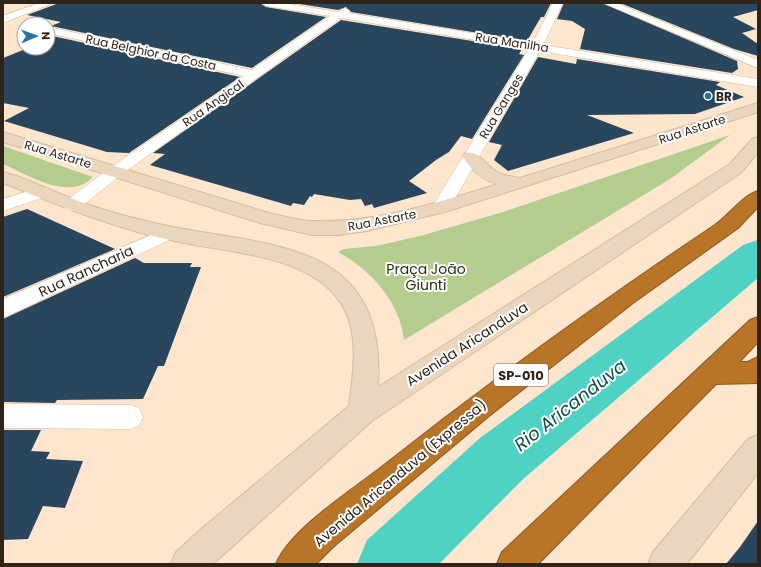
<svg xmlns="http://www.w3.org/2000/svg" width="761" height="567" viewBox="0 0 761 567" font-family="Poppins,sans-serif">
<rect width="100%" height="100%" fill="#fee5ce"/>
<g fill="#b5cc8f">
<path d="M730 135 670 179 404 340C400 302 371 270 338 252L344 249 376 246 420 236 503 212Z"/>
<path d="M3 146 93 177C70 202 28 175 3 164Z"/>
</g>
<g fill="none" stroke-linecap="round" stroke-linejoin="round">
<polygon fill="#4fd2c3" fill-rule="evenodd" points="758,240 758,278 522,480 439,564 357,564 367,540 480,438 743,245"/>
</g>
<g fill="#2a465c">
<polygon points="59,3 260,3 266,7 326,17 252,68 51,26 61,22 27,15"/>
<polygon points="293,3 551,3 544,17 541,17 527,41 351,12 346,7 338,10"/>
<polygon points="564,3 602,3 737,61 738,69 732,73 580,49 585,29 572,21 557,19"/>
<polygon points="620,3 758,3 758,10 733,17 756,29 742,33 758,44 758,56 734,49"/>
<polygon points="341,20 522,49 519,54 524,55 472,139 461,136 449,152 436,160 409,181 427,193 374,208 372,204 365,206 361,199 350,200 314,194 312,197 310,196 304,205 293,203 291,206 150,165 165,154 153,153"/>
<polygon points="48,35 240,77 129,153 107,152 4,121 29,108 3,103 3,58 28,48 48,48"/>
<polygon points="538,57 576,64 577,59 720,82 716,85 744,97 695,114 587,115 634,133 508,171 494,160 502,145 489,142"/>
<polygon points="27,209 36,213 115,249 3,297 3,217"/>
<polygon points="135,258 144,263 192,263 190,267 201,267 164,366 158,366 143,399 57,400 55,403 3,402 3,319"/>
<polygon points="3,430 41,430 31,451 50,452 46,459 83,461 65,508 43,506 28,539 3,540"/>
<polygon points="758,521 758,564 726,564 740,547"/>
</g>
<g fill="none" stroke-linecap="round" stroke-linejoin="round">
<g stroke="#d9bb9f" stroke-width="1">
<g id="street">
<polygon points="39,3 53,3 3,23 3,16"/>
<polygon points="261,3 284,3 338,12 345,8 350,11 348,13 533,43 553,3 563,3 543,45 758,79 758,87 540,51 450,207 447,211 441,213 435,211 432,207 529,49 341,18 122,174 78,209 72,211 66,209 63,205 66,201 110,168 244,76 48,33 48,27 252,70 330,16 266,6"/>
<polygon points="603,3 616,3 758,60 758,68"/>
<polygon points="41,187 47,188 50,192 47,196 3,211 3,199"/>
<polygon points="169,227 176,229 178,233 176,237 3,318 3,299"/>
<polygon points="3,404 130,405 139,408 143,417 139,426 130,429 3,428"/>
</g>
</g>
<g stroke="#d9bb9f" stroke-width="2">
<g id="secondary">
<path d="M758 103V112L448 211 367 231 339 235H312L260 223 3 142V132L269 213C284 216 299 221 314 221 377 223 439 202 498 184 482 180 472 171 463 157L465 153C480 150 484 165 496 171 503 176 511 176 520 178Z"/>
<path d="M758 137V152L742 172 372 421 213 564H171L176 552 200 530 349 406C353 374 360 334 342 305 314 258 238 253 189 244 170 240 150 236 131 230 86 217 45 200 3 183V172C25 177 47 189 68 197 93 207 120 215 146 221 256 249 388 230 378 387L730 164 752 139Z"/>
<polygon points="758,435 758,473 687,564 648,564 653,552 748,439"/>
</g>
</g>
<g stroke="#895922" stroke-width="2">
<g id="highway">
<path d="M758 191V207L738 228 633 303 489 416 333 547 316 564H276C290 530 349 492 379 469 488 383 600 302 715 225 728 216 743 195 758 191Z"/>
<polygon points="758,317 758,342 739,362 748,362 758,357 758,383 716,384 538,564 497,564 502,552 750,320"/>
</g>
</g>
<use href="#street" fill="#fff" fill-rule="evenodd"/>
<use href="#secondary" fill="#ead6be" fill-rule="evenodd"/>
<use href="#highway" fill="#b97527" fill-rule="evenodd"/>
</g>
<circle fill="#2970a4" stroke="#fff" stroke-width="1.5" cx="708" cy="96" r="4"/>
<g text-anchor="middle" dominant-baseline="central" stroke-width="4" stroke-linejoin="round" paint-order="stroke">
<g font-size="12" fill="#302419" stroke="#fff">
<text transform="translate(512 42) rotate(9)">Rua Manilha</text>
<text transform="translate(151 52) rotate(12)">Rua Belghior da Costa</text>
<text transform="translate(213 103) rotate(-35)">Rua Angical</text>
<text transform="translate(501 106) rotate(-59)">Rua Ganges</text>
<text transform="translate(692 129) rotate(-18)">Rua Astarte</text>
<text transform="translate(58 154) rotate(17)">Rua Astarte</text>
<text transform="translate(382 220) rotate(-11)">Rua Astarte</text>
</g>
<g font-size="12" font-weight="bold" fill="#302419" stroke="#fff" text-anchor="start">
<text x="716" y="96">BR</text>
</g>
<rect fill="#fff" stroke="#6e665e" stroke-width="1" x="494" y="364" width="54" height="22" rx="3"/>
<g font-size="13" font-weight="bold" fill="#302419">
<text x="521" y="375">SP-010</text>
</g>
<g font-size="14" fill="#26310e" stroke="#fff">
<text x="426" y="269">Praça João<tspan x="426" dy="16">Giunti</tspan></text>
</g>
<g font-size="14" fill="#302419" stroke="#fff">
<text transform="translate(86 271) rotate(-25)">Rua Rancharia</text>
<text transform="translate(467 344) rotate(-33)">Avenida Aricanduva</text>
<text transform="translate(400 473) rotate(-40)">Avenida Aricanduva (Expressa)</text>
</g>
<g font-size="18" font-style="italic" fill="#134c46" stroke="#fff">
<text transform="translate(570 405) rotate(-38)">Rio Aricanduva</text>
</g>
</g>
<rect width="761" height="567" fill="none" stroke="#302419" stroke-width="8"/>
<g transform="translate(36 36) rotate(88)"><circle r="19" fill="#ffffff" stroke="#aca7a3"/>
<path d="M0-3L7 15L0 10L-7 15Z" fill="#2970a4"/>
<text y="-6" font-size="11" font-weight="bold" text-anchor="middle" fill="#302419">N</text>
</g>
</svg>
